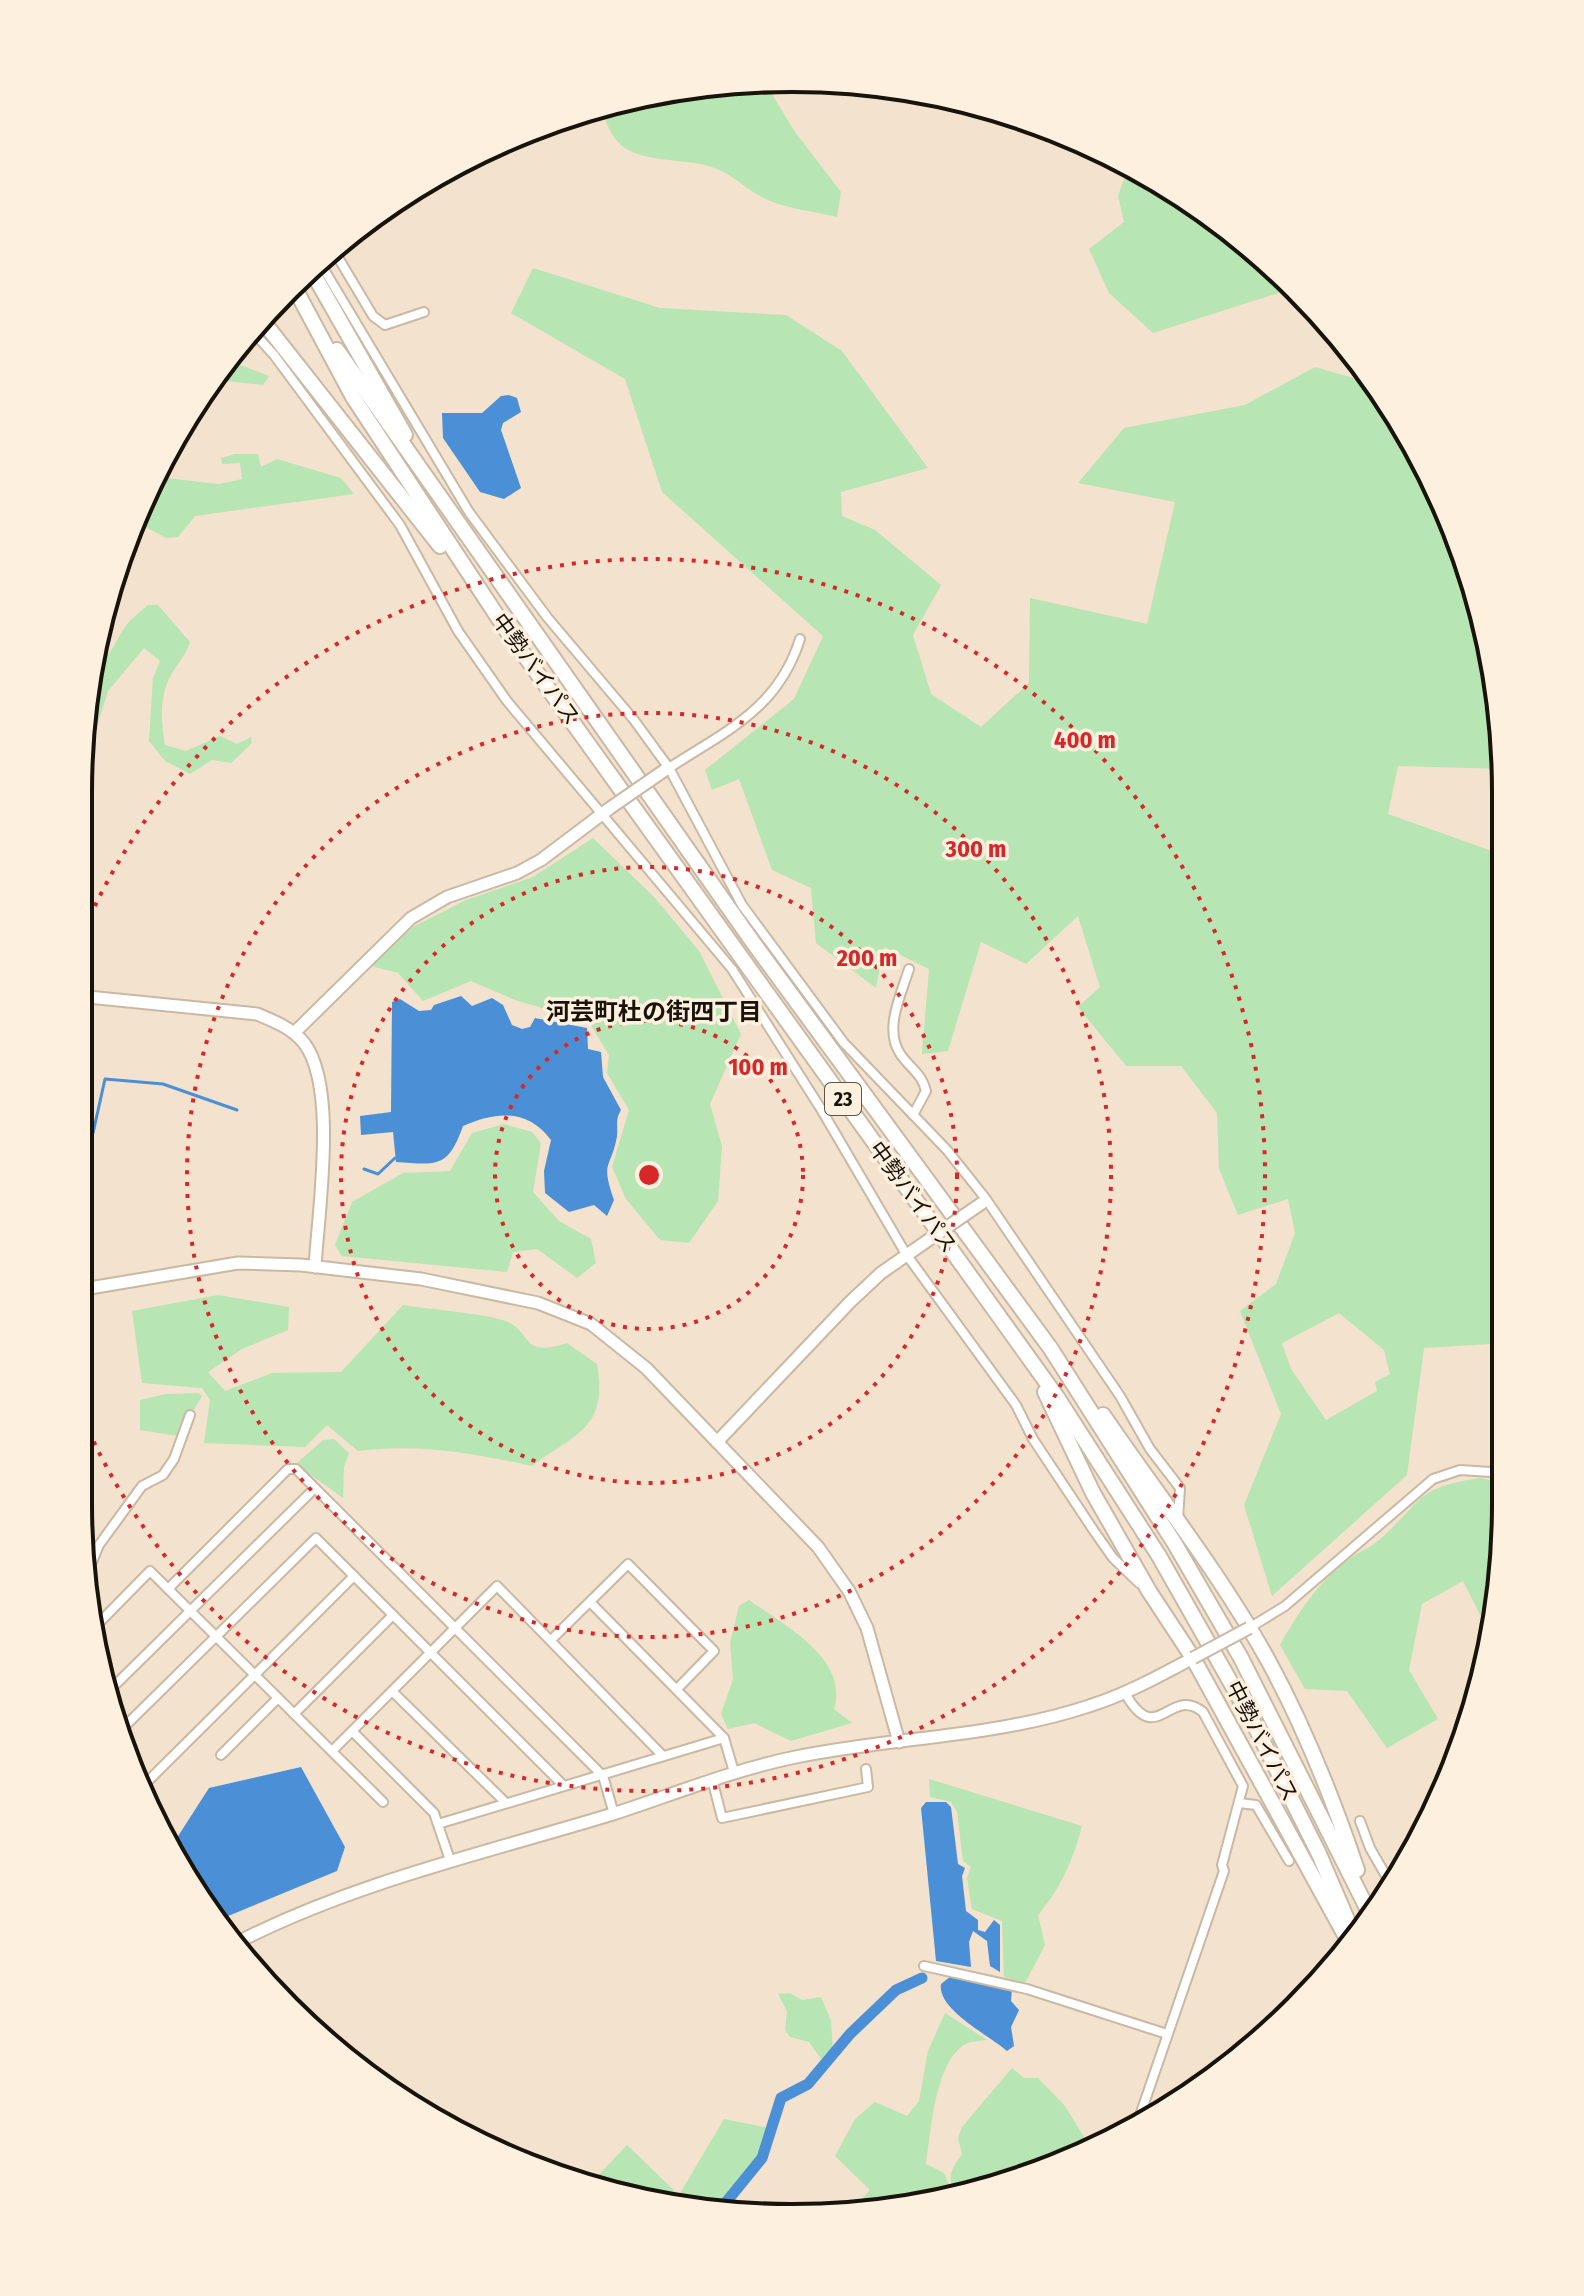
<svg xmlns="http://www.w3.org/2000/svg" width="1584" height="2296" viewBox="0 0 1584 2296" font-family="'Fira Sans Condensed','Noto Sans JP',sans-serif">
<rect width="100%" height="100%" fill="#f3e2cd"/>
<g fill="#b7e5b3" fill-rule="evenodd">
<path d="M764 81 795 132 841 192 837 217C814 211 785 209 764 198 742 187 732 172 705 165 681 159 641 162 621 145 611 136 603 119 604 107L653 92Z"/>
<polygon points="1138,171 1189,199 1297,287 1153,333 1109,293 1089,249 1124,222 1118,196 1126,173"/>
<path d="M533 268 660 308 786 315 842 351 928 468 841 492 842 516 875 530 941 585 913 635 931 694 981 727 1029 683 1030 598 1147 624 1175 502 1078 483 1124 428 1245 405 1315 367 1364 381 1432 476 1492 653 1504 769 1398 766 1388 814 1506 856V976L1496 1071 1506 1192V1343L1424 1348 1407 1475 1272 1596 1244 1505 1281 1414 1240 1311 1276 1284 1295 1233 1288 1199 1238 1215 1219 1169 1217 1113 1181 1066H1126L1078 1007 1100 987 1078 916 1026 964 981 942 948 1051 922 1054 929 969 884 947 876 988 816 943 811 888 772 870 739 779 712 790 705 770 794 699 823 636 662 492 625 379 511 313ZM1339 1313 1384 1350 1390 1374 1375 1382 1377 1391 1326 1420 1291 1369 1282 1343Z"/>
<polygon points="230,361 269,376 263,385 216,380"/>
<polygon points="235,454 258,454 261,467 277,459 341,478 354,494 195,516 178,537 166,538 140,524 158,477 219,484 242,479 240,463 222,464 221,458"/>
<path d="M148 605H158L190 642C185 656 178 663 171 675 159 696 161 722 165 745L186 751 220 736 237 744 251 737 252 743 231 763 212 760 190 774 165 761 149 741 153 678 160 661 144 648 108 691 79 783 89 681C94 664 107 659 115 644 127 622 128 622 148 605Z"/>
<polygon points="593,838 655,898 699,951 741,1034 710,1104 722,1146 718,1201 689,1243 660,1240 626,1199 612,1167 629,1110 607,1073 609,1055 589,1022 515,1000 471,981 423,1001 398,973 371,966 413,927 466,900 533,877"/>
<polygon points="504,1124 532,1132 541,1143 533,1192 559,1221 591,1239 596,1263 577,1278 537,1249 513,1252 507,1272 342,1256 335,1245 352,1202 403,1173 450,1171 472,1133"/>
<path d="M218 1295 289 1307 288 1330 242 1349 208 1372 225 1391 272 1373 341 1372 403 1305C426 1309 491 1314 508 1322 533 1334 521 1358 567 1343L597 1364C608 1428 578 1432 532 1466 473 1453 418 1443 358 1451L327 1425 305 1447 204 1443 210 1400 202 1388 142 1383 132 1311Z"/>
<polygon points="198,1393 202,1396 178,1436 140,1430 140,1400 166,1394"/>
<polygon points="334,1439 349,1453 344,1467 343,1498 296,1464 323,1440"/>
<path d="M1480 1478 1506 1483 1493 1640 1463 1581 1422 1604 1409 1670 1438 1719 1387 1748 1347 1691 1305 1689 1280 1645C1298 1613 1318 1582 1348 1560 1358 1552 1370 1548 1379 1540 1424 1501 1413 1488 1480 1478Z"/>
<path d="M749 1600C785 1626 849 1658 834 1709L852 1723 791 1741 754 1723 728 1729 721 1714 733 1679 730 1643 739 1606Z"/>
<path d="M929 1779 1082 1826C1073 1860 1061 1888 1038 1915L1045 1945 1025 1983 1004 1977 1002 1921 972 1909 967 1878 971 1867 963 1861 957 1812 951 1802 930 1797Z"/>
<polygon points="790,1993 802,2000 821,1997 831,2021 833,2052 822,2060 809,2042 790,2037 785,2030 787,2011 778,1994"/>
<path d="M945 2013 987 2040C981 2041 973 2041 968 2043 935 2057 931 2132 926 2164L944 2173 954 2197 931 2204 855 2207 870 2190 835 2156 855 2119 875 2102 907 2116 919 2101 928 2051Z"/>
<path d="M1012 2068 1024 2078H1038L1065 2106 1092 2150 957 2196C946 2178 950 2171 962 2154L958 2138 962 2127Z"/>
<polygon points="724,2119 769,2128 742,2187 715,2211 699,2212 591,2183 627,2145 679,2195"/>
</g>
<g fill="#4b8fd6">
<polygon points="509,395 517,398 521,412 503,423 501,430 521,488 504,499 480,492 443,438 442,413 482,413 501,396"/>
<path d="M461 996 472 1006 492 998 503 1005 512 1025 522 1029 530 1027 535 1018 587 1028 588 1049 601 1052 603 1077 621 1110C615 1120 618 1125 617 1136 611 1170 600 1160 614 1200L607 1216 594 1205 569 1212 545 1193 544 1171 551 1140C528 1109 497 1111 463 1126 448 1168 438 1165 396 1162L393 1132 361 1135 360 1116 391 1112 392 1002 400 999 419 1011 431 1010 434 1005Z"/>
<polygon points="301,1767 345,1847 337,1871 216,1921 198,1900 173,1844 209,1788"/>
<polygon points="926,1802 946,1802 951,1807 958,1864 965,1868 962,1876 966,1911 978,1920 978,1930 985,1932 994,1920 1000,1925 1000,1972 990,1966 987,1941 973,1931 969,1942 971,1967 936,1961 921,1808"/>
<path d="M951 1976 1012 1989 1011 2001 1019 2010 1011 2027 1014 2046 1007 2051C989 2035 937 2010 941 1984Z"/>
</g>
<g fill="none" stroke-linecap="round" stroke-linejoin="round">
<g stroke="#4b8fd6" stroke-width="3">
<polyline points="78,1132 93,1133 105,1079 163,1084 237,1110"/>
<polyline points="364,1169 378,1174 395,1158"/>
</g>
<polyline stroke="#4b8fd6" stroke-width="11" points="719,2211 762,2158 781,2098 808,2084 850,2034 896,1990 922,1978"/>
<g stroke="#c9b9a4" stroke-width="12">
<g id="minor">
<polyline points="333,249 373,316 385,325 424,312"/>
<polyline points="319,261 469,512 547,617 634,720 669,768 742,905 844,1043 947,1150 986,1199 1120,1396 1150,1449 1180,1488 1178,1519"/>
<polyline points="253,332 274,355 400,525 458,631 507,701 732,969 821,1109 906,1254 1016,1405 1033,1439 1094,1531 1113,1558 1139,1583"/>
<path d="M669 768C726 731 778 709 800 639"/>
<path d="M909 969C901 995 883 1030 901 1055 911 1069 922 1074 926 1091L913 1115"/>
<polyline points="78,1489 84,1483"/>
<polyline points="87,1574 99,1545 142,1486 163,1475 174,1459 190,1415"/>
<polyline points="168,1589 288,1469 296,1469 603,1776 614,1814"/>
<polyline points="590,1602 724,1738 734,1772"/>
<polyline points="94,1628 150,1571 383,1802"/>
<polyline points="1249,1628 1285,1606 1433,1479 1460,1470 1506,1473"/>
<polyline points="551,1640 628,1564 714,1651 677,1689"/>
<polyline points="393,1692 506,1803"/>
<path d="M1125 1693C1157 1750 1169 1685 1203 1712L1243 1786 1222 1865 1224 1871 1137 2124"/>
<polyline points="105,1695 314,1489"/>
<polyline points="294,1714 393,1615"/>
<polyline points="121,1730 316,1538 564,1786"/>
<polyline points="353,1732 434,1813 450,1860"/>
<polyline points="332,1751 497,1586 663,1756"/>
<polyline points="221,1755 278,1698"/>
<polyline points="712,1779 722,1818 868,1787 866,1769"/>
<polyline points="145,1784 354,1576"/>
<polyline points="1239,1803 1256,1805 1289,1861"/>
<polyline points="1360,1821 1370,1848 1393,1888"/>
<polyline points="438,1824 724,1738"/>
<polyline points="924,1966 1027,1989 1167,2034"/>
</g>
</g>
<g stroke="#c9b9a4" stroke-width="15">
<g id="tertiary">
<path d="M78 996 257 1014C274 1021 292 1028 304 1043 338 1087 318 1212 315 1267"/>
<polyline points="294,1033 411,918 447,897 517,873 541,860 610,808"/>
<polyline points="78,1290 238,1263 301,1265 421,1279 538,1303 591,1324 646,1368 818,1547 849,1591 867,1628 899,1742"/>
<polyline points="717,1442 850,1302 881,1273 914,1250"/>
<path d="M236 1943C355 1882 485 1853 613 1814 672 1795 730 1771 791 1758 889 1737 993 1738 1089 1706 1125 1695 1159 1676 1193 1658"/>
</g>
</g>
<g stroke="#c9b9a4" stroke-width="18">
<g id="trunk">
<polyline points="310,268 405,435"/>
<polyline points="292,283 353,397 507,631 1057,1397 1159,1556 1252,1720 1319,1854 1355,1938"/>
<polyline points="262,320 440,546"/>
<polyline points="337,350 752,941 1051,1349 1175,1544 1241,1658 1372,1918"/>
<polyline points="1045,1392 1093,1493 1149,1591 1193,1658 1346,1937"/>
<path d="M1103 1415C1159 1497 1222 1576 1269 1662 1305 1728 1333 1799 1357 1870"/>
</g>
</g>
<use href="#minor" stroke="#fff" stroke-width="8"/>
<use href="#tertiary" stroke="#fff" stroke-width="11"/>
<use href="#trunk" stroke="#fff" stroke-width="14"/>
<g stroke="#c9b9a4" stroke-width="15" stroke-linecap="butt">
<g id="tertiary-bridge">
<polyline points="610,808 665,770"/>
<polyline points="914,1250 982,1203"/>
<polyline points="1193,1658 1249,1628"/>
</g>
</g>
<use href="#tertiary-bridge" stroke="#fff" stroke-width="11"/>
</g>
<g fill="none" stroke="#d62828" stroke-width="4" stroke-dasharray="4 8">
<circle cx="649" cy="1175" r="154"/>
<circle cx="649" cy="1175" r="308"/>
<circle cx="649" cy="1175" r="462"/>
<path d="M80 939A616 616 0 1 1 80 1411"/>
</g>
<g text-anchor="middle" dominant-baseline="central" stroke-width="7" stroke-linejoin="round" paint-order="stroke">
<rect fill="#fef0df" stroke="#5d554b" stroke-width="2" x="825" y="1083" width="36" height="32" rx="6"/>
<g font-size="20" font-weight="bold" fill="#18130b">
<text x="843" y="1099">23</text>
</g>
<g font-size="22" fill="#18130b" stroke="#fef0df">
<text transform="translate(536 669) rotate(54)">中勢バイパス</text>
<text transform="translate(913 1197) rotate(54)">中勢バイパス</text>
<text transform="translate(1262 1741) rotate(63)">中勢バイパス</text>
</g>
<g font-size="24" font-weight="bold" fill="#18130b" stroke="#fef0df">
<text x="654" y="1012">河芸町杜の街四丁目</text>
</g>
</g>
<path d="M0 0H1584V2296H0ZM792 92H792A700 700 0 0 1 1492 792V1504A700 700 0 0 1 792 2204H792A700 700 0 0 1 92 1504V792A700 700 0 0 1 792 92Z" fill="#fef0df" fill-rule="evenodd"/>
<path fill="none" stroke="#18130b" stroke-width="4" d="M792 92H792A700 700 0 0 1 1492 792V1504A700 700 0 0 1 792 2204H792A700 700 0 0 1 92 1504V792A700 700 0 0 1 792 92Z"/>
<circle cx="649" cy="1175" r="12" fill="#d62828" stroke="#fef0df" stroke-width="4"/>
<g font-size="24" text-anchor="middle" font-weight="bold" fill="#d62828" stroke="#fef0df" stroke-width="7" stroke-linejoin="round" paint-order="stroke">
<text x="1085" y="748">400 m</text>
<text x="976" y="857">300 m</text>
<text x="867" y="966">200 m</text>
<text x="758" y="1075">100 m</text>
</g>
</svg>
